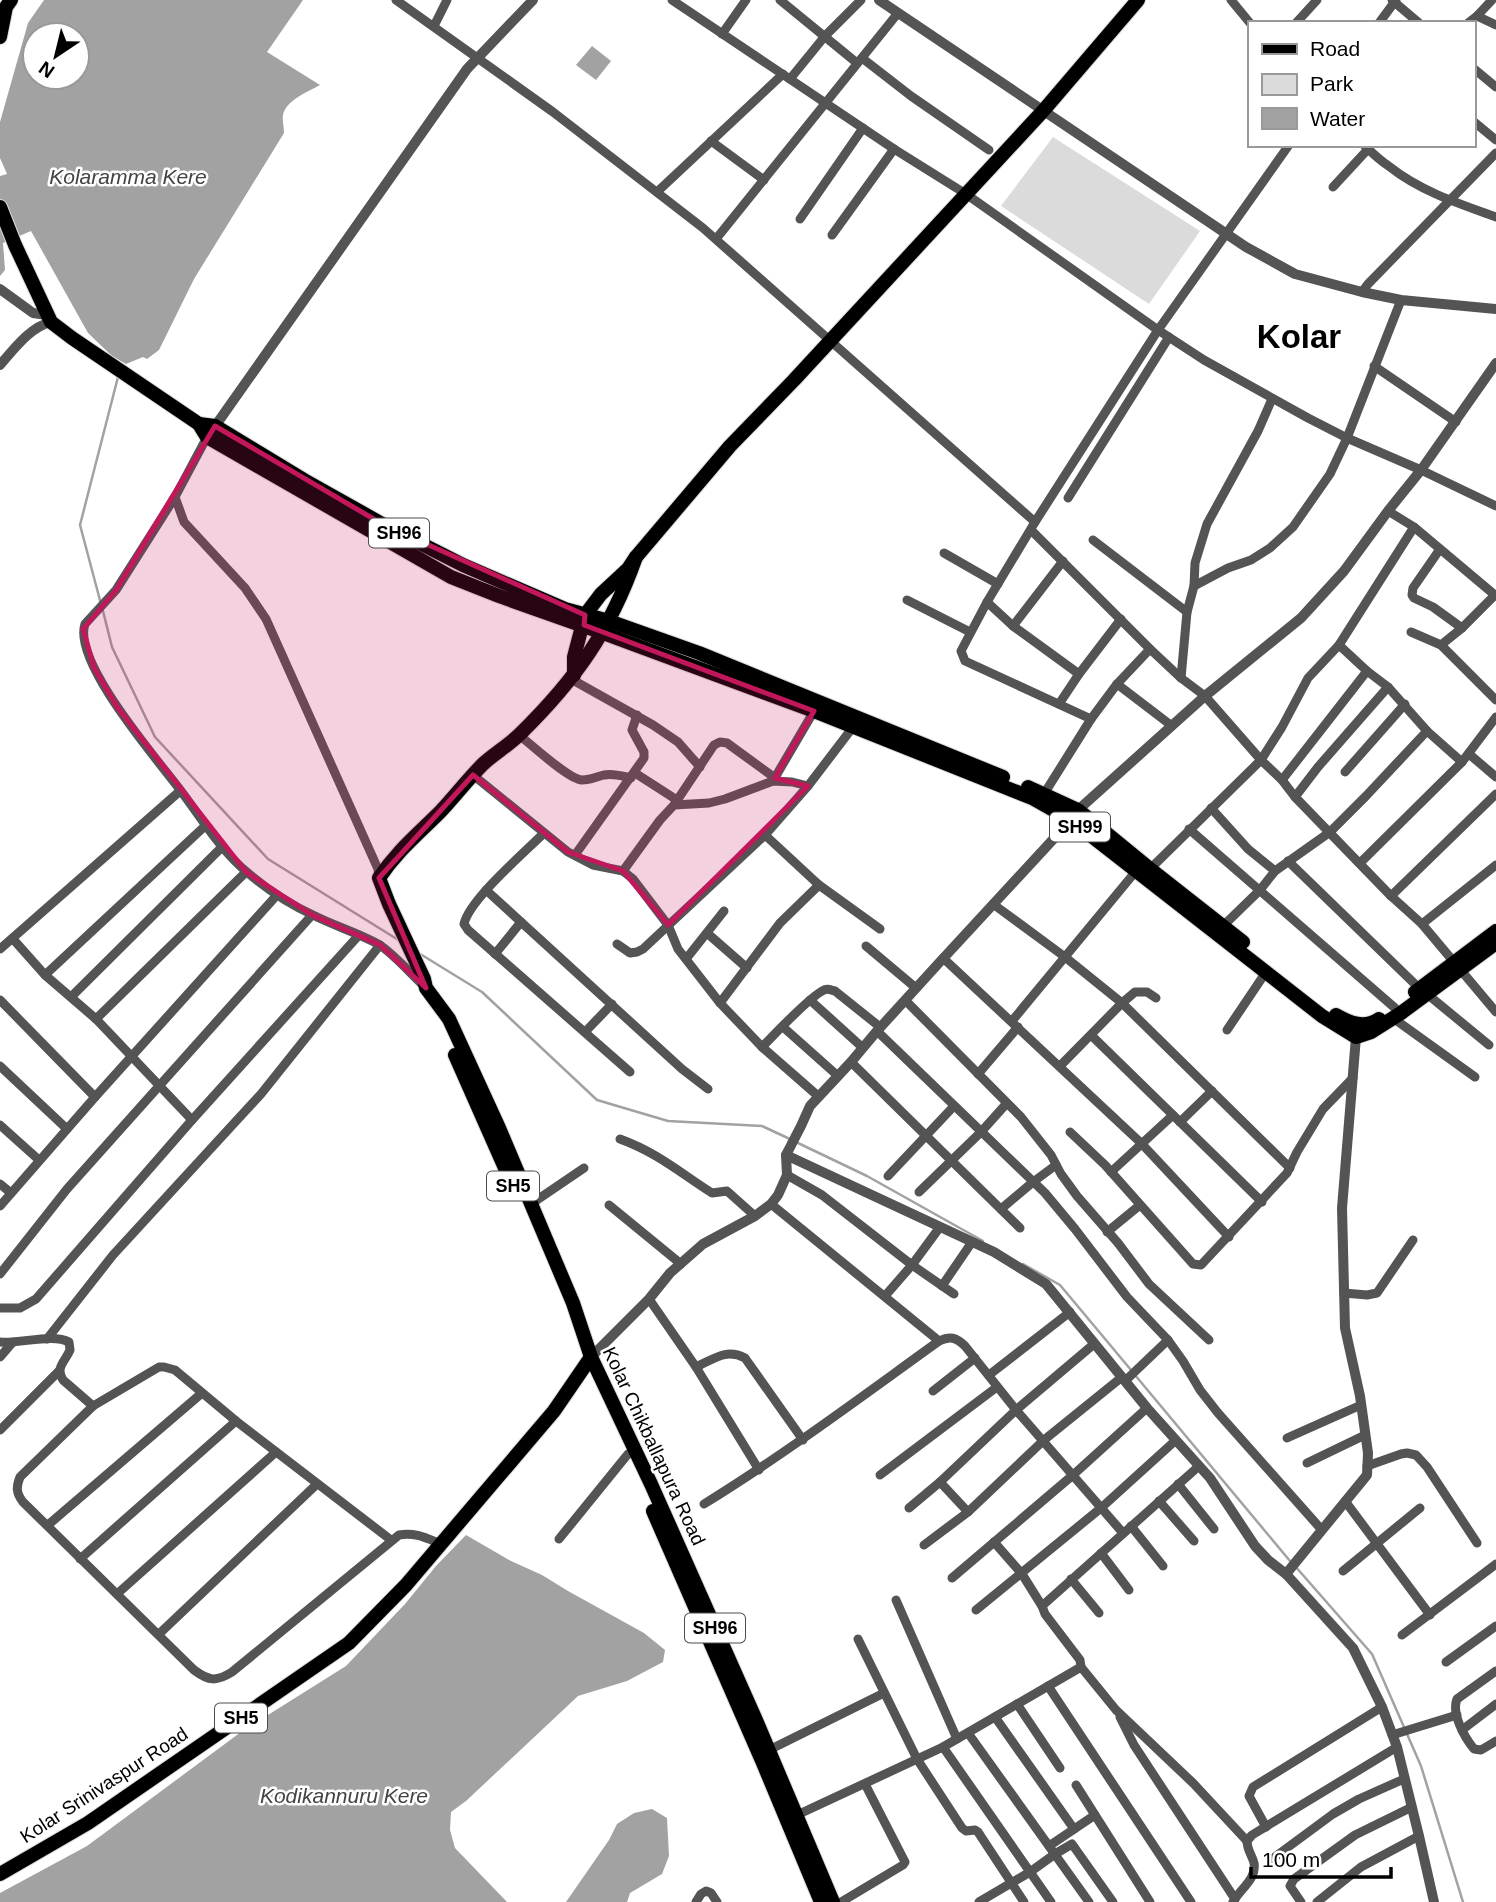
<svg xmlns="http://www.w3.org/2000/svg" width="1496" height="1902" viewBox="0 0 1496 1902" font-family="Helvetica,sans-serif">
<rect width="100%" height="100%" fill="#fff"/>
<polygon fill="#dbdbdb" points="1053,137 1200,231 1149,304 1001,206"/>
<g fill="#a2a2a2" fill-rule="evenodd">
<path d="M44 0H303L267 52 320 85C308 92 286 100 283 115 282 120 284 127 284 133L194 279 159 350 147 359 143 357 126 364 112 356 88 333 31 231 3 243 5 270 0 276V176L7 174 0 158V122L28 23ZM35 35H77V77H35Z"/>
<polygon points="592,46 611,61 596,80 576,65"/>
<polygon points="466,1535 511,1561 542,1575 568,1591 644,1633 665,1650 663,1662 627,1681 578,1696 466,1801 451,1812 450,1830 455,1848 507,1902 0,1902 0,1893 87,1846 241,1732 346,1666 405,1604 436,1566"/>
<polygon points="652,1809 667,1818 669,1856 662,1874 630,1893 627,1902 566,1902 609,1840 617,1824 634,1813"/>
</g>
<g fill="none" stroke-linecap="round" stroke-linejoin="round">
<g stroke="#a2a2a2" stroke-width="2.5">
<polyline points="101,604 80,525 118,377"/>
<polyline points="103,611 112,647 155,737 268,859 400,941"/>
<polyline points="417,952 482,992 597,1100 668,1121 762,1126 792,1140"/>
<polyline points="798,1143 867,1176 983,1241"/>
<polyline points="1023,1264 1060,1285 1131,1370"/>
<polyline points="1135,1375 1290,1561"/>
<polyline points="1295,1566 1372,1654 1421,1766 1463,1902"/>
</g>
<g stroke="#dbdbdb" stroke-width="16">
<g id="primary">
<polyline points="0,37 6,7 11,0"/>
<polyline points="0,207 15,245 51,322 72,338 199,424 207,437 451,577 499,596 603,633 814,711 1032,798 1071,820 1322,1016 1356,1037 1371,1032 1401,1013 1496,943"/>
<polyline points="199,424 215,426 304,480 384,525 463,565 565,609 609,621 699,653 1003,777"/>
<path d="M636 557C610 631 576 679 520 734 509 745 495 753 483 764 468 779 455 796 440 812 418 834 397 851 379 878L389 904 424 979 426 988 449 1019 499 1128 573 1303 591 1357 651 1484 756 1720 833 1902"/>
<polyline points="574,675 574,657 585,615 601,594 628,569 636,557 730,446 794,380 1043,111 1138,0"/>
<polyline points="1028,787 1078,810 1150,869 1243,942"/>
<polyline points="1415,992 1496,931"/>
<path d="M1336 1015C1350 1023 1364 1029 1379 1019"/>
<polyline points="455,1055 516,1193"/>
<polyline points="653,1511 763,1763 821,1902"/>
<polyline points="0,1874 88,1823 349,1643 406,1585 554,1411 591,1357"/>
</g>
</g>
<g stroke="#545454" stroke-width="9">
<polyline points="396,0 553,112 703,228 1035,522"/>
<polyline points="672,0 894,149 966,194 1158,330 1204,360 1308,418 1347,438 1421,470 1496,506"/>
<polyline points="780,0 857,63"/>
<polyline points="1231,0 1250,23"/>
<polyline points="1392,0 1419,23"/>
<polyline points="1477,16 1492,0"/>
<polyline points="1296,23 1317,0"/>
<polyline points="1379,23 1396,0"/>
<polyline points="1468,23 1477,16 1496,25"/>
<polyline points="434,26 447,0"/>
<polyline points="722,34 746,0"/>
<polyline points="862,58 911,96 989,150"/>
<polyline points="1473,68 1496,87"/>
<polyline points="790,79 825,36 861,0"/>
<polyline points="1473,121 1496,140"/>
<polyline points="711,141 764,180"/>
<path d="M1364 145C1372 153 1381 161 1390 167 1420 191 1460 204 1496 217"/>
<polyline points="1333,187 1370,147"/>
<polyline points="657,192 783,74"/>
<polyline points="800,219 863,128"/>
<polyline points="832,235 894,149"/>
<polyline points="716,239 898,13"/>
<polyline points="1362,292 1368,284 1496,153"/>
<polyline points="1374,366 1456,422"/>
<path d="M207 437 175 497 116 590 85 624C72 662 158 760 181 791 202 819 221 851 248 873 268 890 291 905 315 916 335 926 358 933 378 944 392 952 412 975 425 987"/>
<polyline points="175,497 184,522 245,588 266,619 378,869 379,878"/>
<polyline points="1068,498 1169,337"/>
<polyline points="1388,511 1414,527 1496,596"/>
<polyline points="1031,530 1150,649 1181,678 1205,696 1261,760 1282,780 1295,797 1391,896 1422,924 1496,1012"/>
<polyline points="1093,540 1187,612"/>
<polyline points="1440,549 1413,588 1412,595 1414,598 1433,607 1462,628"/>
<polyline points="944,553 998,584"/>
<polyline points="1194,586 1228,568 1251,560 1270,548 1293,527 1330,474 1347,438 1401,300"/>
<polyline points="907,600 970,632"/>
<polyline points="987,602 1013,626 1079,674"/>
<polyline points="1013,626 1063,561"/>
<polyline points="1411,632 1441,645 1496,700"/>
<polyline points="1339,645 1414,527"/>
<polyline points="1441,645 1462,628 1495,595"/>
<polyline points="1181,678 1187,612 1194,586 1195,563 1207,524 1258,431 1272,399"/>
<polyline points="571,679 653,725 678,742 700,767"/>
<polyline points="1117,684 1172,726"/>
<polyline points="1059,704 1079,674 1121,619"/>
<polyline points="1091,719 965,661 961,651 987,602 1035,522 1158,330 1289,145"/>
<path d="M519 735C532 745 568 779 582 780 590 780 596 777 604 775 613 773 622 776 631 778"/>
<polyline points="1469,754 1496,777"/>
<polyline points="1345,772 1405,704"/>
<polyline points="635,773 677,800"/>
<polyline points="473,775 568,852 593,865 623,871 633,879 668,925 678,949 720,1003 762,1047 818,1096"/>
<polyline points="1282,780 1367,671"/>
<polyline points="773,781 814,711"/>
<polyline points="1044,794 1091,719 1117,684 1150,649"/>
<polyline points="1295,797 1318,767 1388,687"/>
<polyline points="674,805 714,745 720,742 727,743 775,778"/>
<polyline points="1211,808 1248,849 1275,871"/>
<polyline points="1189,829 1395,1008"/>
<path d="M544 833C525 852 469 900 464 924L468 930 630 1072"/>
<polyline points="765,835 819,885 880,929"/>
<polyline points="575,855 644,758 644,752 632,730 637,715"/>
<polyline points="1288,861 1419,988"/>
<polyline points="1360,863 1462,762 1496,717"/>
<polyline points="1150,869 1261,760 1282,727 1308,678 1339,645 1367,671 1388,687 1427,731 1462,762"/>
<polyline points="623,871 660,820 674,805 709,803 725,799 773,781 792,782 808,786"/>
<polyline points="486,890 682,1069 708,1089"/>
<polyline points="1391,896 1496,794"/>
<polyline points="993,904 1065,957 1122,1003 1290,1168"/>
<polyline points="1422,924 1496,865"/>
<polyline points="1223,926 1260,890 1275,871 1330,832 1366,796 1427,731"/>
<polyline points="707,933 747,968"/>
<polyline points="13,939 45,975 96,1019 192,1120"/>
<polyline points="617,944 630,953 637,952 643,949 765,835 808,786 853,727"/>
<polyline points="866,946 916,988"/>
<polyline points="0,949 180,791"/>
<polyline points="495,954 521,922"/>
<polyline points="943,958 1141,1143 1229,1237"/>
<polyline points="686,959 724,911"/>
<polyline points="45,975 205,826"/>
<polyline points="1427,994 1489,1045"/>
<polyline points="71,997 222,847"/>
<polyline points="0,1000 95,1097"/>
<polyline points="810,1000 863,1048"/>
<polyline points="905,1000 1021,1117 1051,1155 1061,1174 1077,1196 1118,1243 1149,1284 1209,1340"/>
<polyline points="720,1003 780,923 819,885"/>
<polyline points="1393,1018 1475,1077"/>
<polyline points="96,1019 246,872"/>
<polyline points="1012,1021 1136,871"/>
<polyline points="783,1027 838,1076"/>
<polyline points="1227,1030 1266,972"/>
<polyline points="877,1031 1045,1193 1075,1229 1127,1297 1168,1340 1183,1361 1200,1390 1218,1413 1321,1529"/>
<polyline points="585,1032 612,1004"/>
<polyline points="1092,1036 1262,1202"/>
<path d="M762 1047C775 1034 809 997 824 990 829 988 830 990 835 991L880 1027"/>
<polyline points="851,1062 1020,1228"/>
<polyline points="0,1066 67,1129"/>
<polyline points="1060,1066 1122,1003 1135,992 1147,992 1156,998"/>
<polyline points="978,1074 1018,1027"/>
<polyline points="1180,1122 1212,1091"/>
<polyline points="0,1125 39,1160"/>
<polyline points="1070,1132 1105,1165 1193,1264 1201,1265 1287,1173 1297,1152 1323,1109 1353,1078"/>
<path d="M620 1139C658 1153 679 1172 712 1193L727 1191 755 1216"/>
<polyline points="1111,1172 1173,1115"/>
<polyline points="787,1175 822,1195 912,1265 954,1294"/>
<polyline points="888,1176 954,1106"/>
<polyline points="0,1184 11,1193"/>
<polyline points="919,1192 981,1132 1007,1103"/>
<polyline points="531,1204 584,1168"/>
<polyline points="771,1204 939,1341"/>
<polyline points="609,1205 681,1264"/>
<polyline points="0,1206 95,1097 277,895"/>
<polyline points="1001,1209 1033,1182 1056,1165"/>
<polyline points="1107,1232 1140,1205"/>
<polyline points="0,1274 67,1189 312,915"/>
<polyline points="942,1286 972,1242"/>
<polyline points="1344,1293 1367,1295 1377,1293 1413,1240"/>
<polyline points="885,1296 912,1265 940,1227"/>
<polyline points="649,1299 696,1367 759,1470"/>
<polyline points="0,1308 20,1308 36,1299 192,1120 359,935"/>
<polyline points="47,1339 113,1255 261,1094 380,945"/>
<path d="M0 1342C20 1344 53 1333 69 1342L70 1350C65 1362 55 1367 63 1380L93 1406"/>
<polyline points="0,1357 12,1343"/>
<path d="M696 1367C714 1359 726 1348 745 1358L803 1440"/>
<polyline points="989,1375 1070,1312"/>
<polyline points="1125,1381 1168,1340"/>
<polyline points="933,1391 975,1358"/>
<polyline points="0,1430 59,1371"/>
<polyline points="1287,1438 1361,1405"/>
<polyline points="1307,1463 1365,1435"/>
<polyline points="1367,1466 1401,1454 1407,1453 1416,1455 1427,1467 1477,1543"/>
<polyline points="880,1475 997,1387"/>
<polyline points="940,1482 968,1512"/>
<polyline points="1178,1484 1214,1529"/>
<polyline points="1159,1501 1194,1541"/>
<polyline points="1345,1501 1430,1615"/>
<path d="M704 1504C785 1454 861 1397 939 1341 950 1336 956 1337 965 1346L1016 1410 1123 1533"/>
<polyline points="909,1508 940,1482 1016,1410 1094,1344"/>
<polyline points="48,1525 202,1393"/>
<polyline points="1131,1526 1163,1566"/>
<polyline points="559,1539 628,1454"/>
<path d="M391 1540 236 1421 175 1370 164 1367H159L93 1406 20 1477C16 1487 16 1493 23 1502L194 1670C209 1681 216 1682 232 1672L399 1535C415 1532 426 1538 441 1544"/>
<polyline points="994,1542 1022,1574 1042,1606"/>
<polyline points="924,1545 968,1512 1044,1440 1122,1377"/>
<polyline points="1101,1553 1129,1590"/>
<polyline points="80,1559 236,1421"/>
<polyline points="1343,1571 1420,1508"/>
<polyline points="952,1578 1073,1475 1147,1408"/>
<polyline points="1071,1579 1099,1613"/>
<polyline points="117,1594 276,1452"/>
<polyline points="896,1600 957,1739"/>
<polyline points="976,1610 1101,1508 1176,1440"/>
<polyline points="159,1634 317,1484"/>
<polyline points="1402,1635 1496,1564"/>
<polyline points="858,1639 917,1759 962,1828 966,1831 975,1830 978,1832 1024,1902"/>
<polyline points="1446,1662 1496,1626"/>
<polyline points="1081,1667 1116,1710 1193,1783 1247,1841"/>
<path d="M1496 1671 1457 1699C1451 1714 1465 1738 1474 1749L1481 1750 1496 1741"/>
<polyline points="1048,1686 1191,1902"/>
<polyline points="1017,1704 1060,1768"/>
<polyline points="995,1717 1074,1829"/>
<polyline points="1120,1717 1134,1745 1235,1899"/>
<polyline points="1462,1730 1496,1704"/>
<polyline points="968,1733 1089,1902"/>
<polyline points="1392,1735 1457,1715"/>
<polyline points="943,1747 1051,1902"/>
<polyline points="769,1750 884,1693"/>
<polyline points="1076,1785 1150,1902"/>
<polyline points="797,1815 943,1747 1081,1667 1080,1660 1045,1614 1042,1606 1199,1466"/>
<polyline points="1266,1827 1249,1796 1253,1787 1382,1707"/>
<polyline points="1049,1846 1095,1815"/>
<polyline points="1272,1859 1333,1814 1359,1799 1404,1779"/>
<polyline points="696,1902 701,1894 706,1891 711,1893 717,1902"/>
<polyline points="841,1902 903,1865 905,1862 865,1784"/>
<polyline points="979,1902 1030,1872 1055,1854 1072,1844 1113,1902"/>
<path d="M1233 1902C1240 1889 1257 1879 1254 1863 1252 1855 1247 1850 1247 1841L1252 1835 1397 1747"/>
<polyline points="1301,1902 1290,1886 1294,1879 1355,1835 1412,1807"/>
<polyline points="1317,1902 1361,1867 1419,1836"/>
</g>
<g stroke="#545454" stroke-width="10">
<polyline points="879,0 1246,247 1295,274 1362,292 1401,300 1496,309"/>
<polyline points="0,289 33,313 47,315"/>
<path d="M0 365C14 349 30 327 51 322"/>
<polyline points="211,432 467,69 533,0"/>
<polyline points="1356,1037 1342,1208 1345,1328 1360,1396 1368,1453 1367,1475 1286,1574 1353,1648 1382,1707 1397,1747 1419,1836 1434,1902"/>
<polyline points="786,1155 994,1252 1046,1284 1147,1408 1210,1478 1255,1546 1268,1560 1286,1574"/>
<polyline points="591,1357 649,1299 670,1273 703,1244 755,1216 771,1204 778,1195 787,1175 786,1155 801,1126 810,1106 851,1062 877,1031 938,964 1071,820 1078,810 1205,696 1301,618 1344,571 1388,511 1421,470 1496,363"/>
</g>
<use href="#primary" stroke="#000" stroke-width="14"/>
</g>
<path fill="#c2185b" fill-opacity="0.2" stroke="#c2185b" stroke-width="5" stroke-linejoin="round" d="M215 426 384 525 585 615 584 625 814 711 775 778 808 786 668 925 623 871 568 852 473 775 379 878 426 988 380 945 312 915 246 872 117 707 94 668 83 629 116 590Z"/>
<g text-anchor="middle" dominant-baseline="central" stroke-width="5" stroke-linejoin="round" paint-order="stroke">
<g fill="#fff" stroke="#4c4c4c" stroke-width="2">
<rect x="369" y="518.5" width="60" height="29" rx="5"/>
<rect x="1050" y="812.5" width="60" height="29" rx="5"/>
<rect x="487" y="1171.5" width="52" height="29" rx="5"/>
<rect x="685" y="1613.5" width="60" height="29" rx="5"/>
<rect x="215" y="1703.5" width="52" height="29" rx="5"/>
</g>
<g font-size="18" font-weight="bold" fill="#000">
<text x="399" y="533">SH96</text>
<text x="1080" y="827">SH99</text>
<text x="513" y="1186">SH5</text>
<text x="715" y="1628">SH96</text>
<text x="241" y="1718">SH5</text>
</g>
<g font-size="19" fill="#000" stroke="#fff">
<text transform="translate(654 1446) rotate(65)">Kolar Chikballapura Road</text>
<text transform="translate(104 1785) rotate(-33)">Kolar Srinivaspur Road</text>
</g>
<g font-size="21" font-style="italic" fill="#434343" stroke="#fff">
<text x="128" y="176">Kolaramma Kere</text>
<text x="344" y="1795">Kodikannuru Kere</text>
</g>
<g font-size="33" font-weight="bold" fill="#000" stroke="#fff">
<text x="1299" y="336">Kolar</text>
</g>
</g>
<rect x="1248" y="21" width="228" height="126" fill="#ffffff" stroke="#999999" stroke-width="2"/>
<rect x="1262" y="44" width="35" height="10" fill="#000000" stroke="#999999" stroke-width="2"/>
<text x="1310" y="56" font-size="21" fill="#000000">Road</text>
<rect x="1262" y="74" width="35" height="21" fill="#dbdbdb" stroke="#999999" stroke-width="2"/>
<text x="1310" y="91" font-size="21" fill="#000000">Park</text>
<rect x="1262" y="108" width="35" height="21" fill="#a2a2a2" stroke="#999999" stroke-width="2"/>
<text x="1310" y="126" font-size="21" fill="#000000">Water</text>
<g transform="translate(56 56) rotate(215)"><circle r="33" fill="#ffffff" stroke="#999999" stroke-width="2"/>
<path d="M0-5L12 26L0 18L-12 26Z" fill="#000000"/>
<text y="-10" font-size="19" font-weight="bold" text-anchor="middle" fill="#000000">N</text>
</g>
<path d="M1251 1867v10h140v-10" fill="none" stroke="#000000" stroke-width="3.5"/>
<text x="1262" y="1867" font-size="21" fill="#000000" stroke="#ffffff" stroke-width="5" paint-order="stroke">100 m</text>
</svg>
